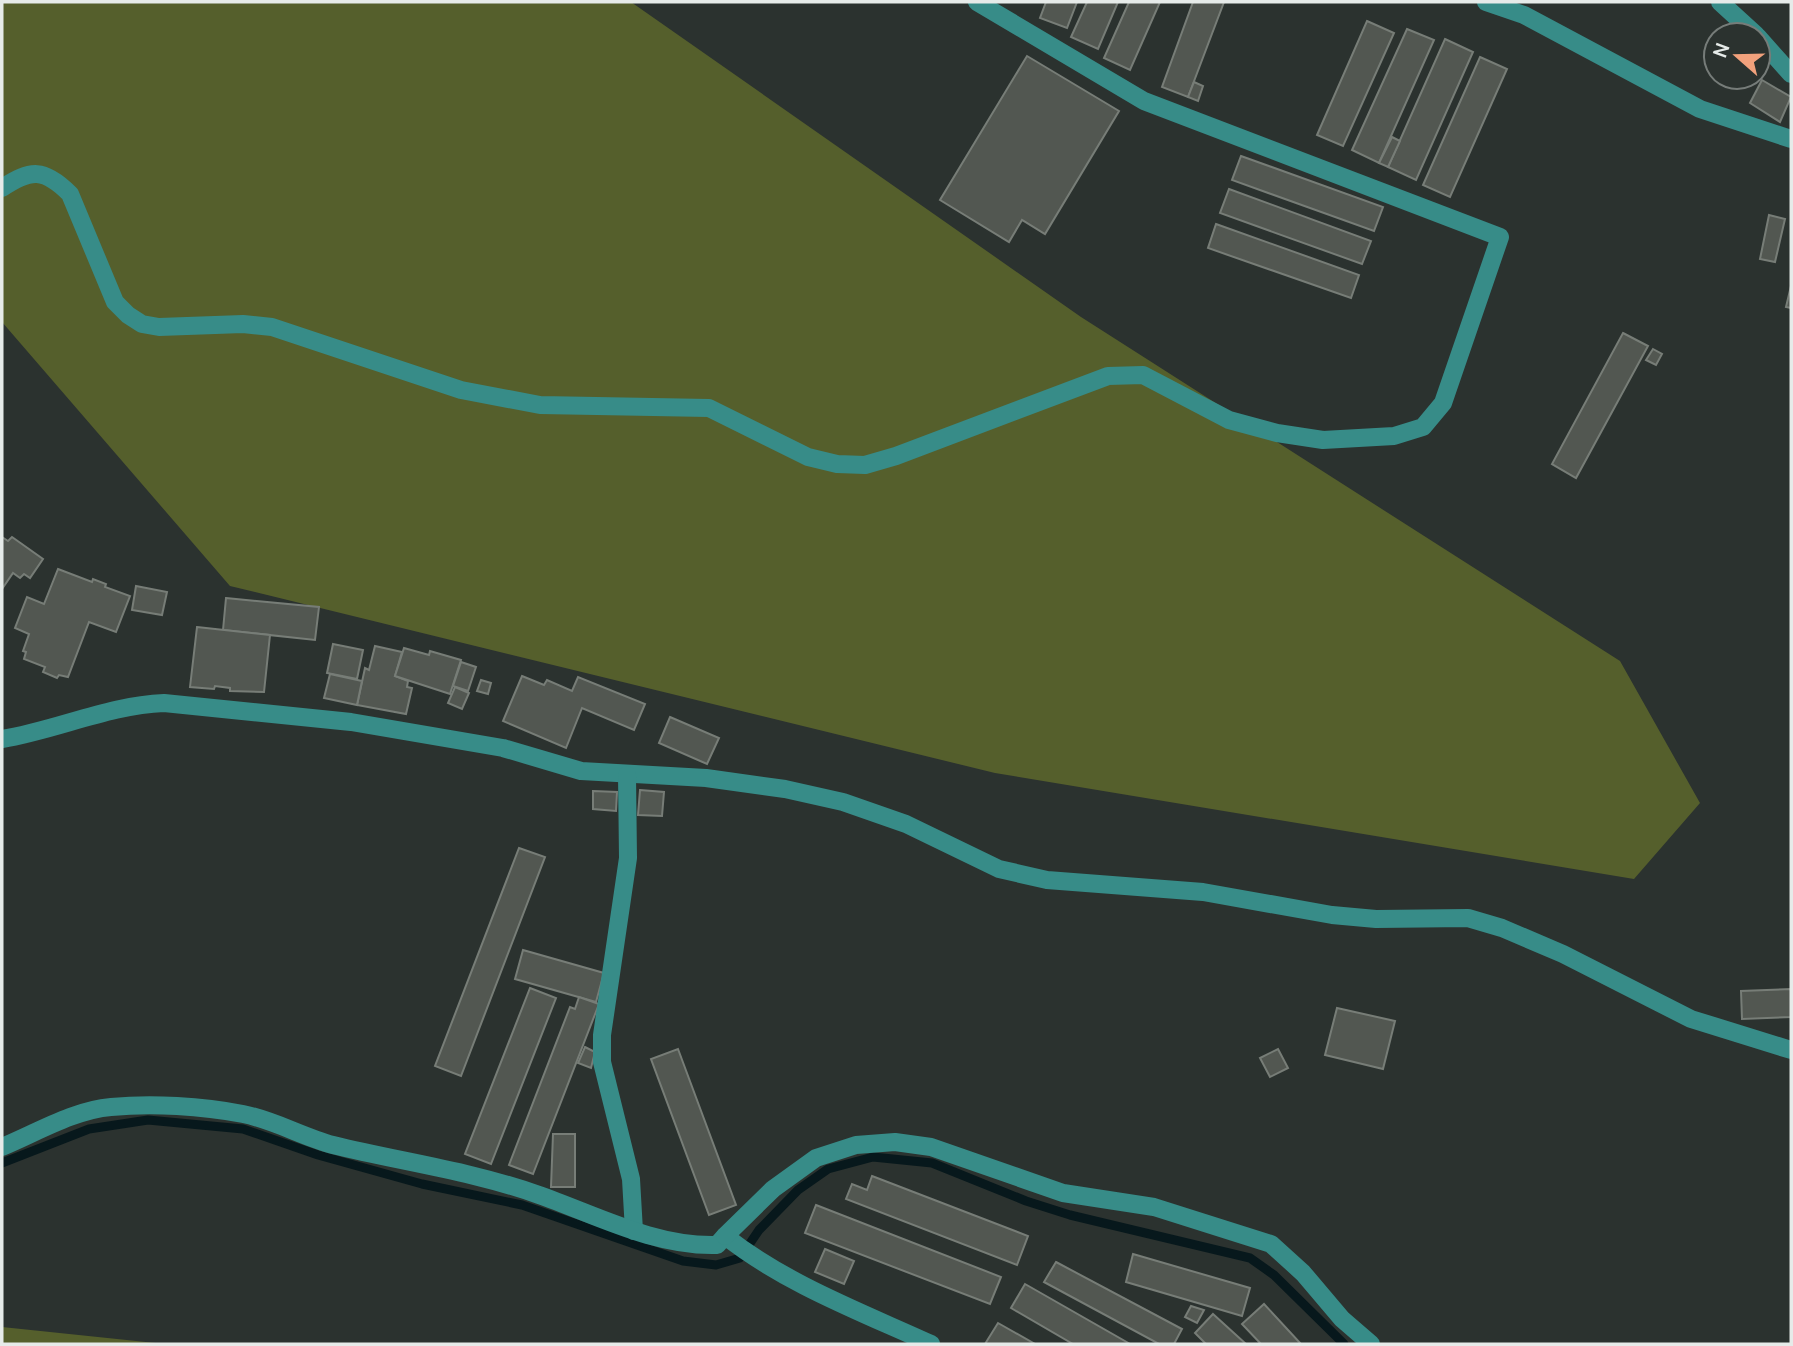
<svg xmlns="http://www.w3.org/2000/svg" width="1793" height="1346" viewBox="0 0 1793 1346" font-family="Manrope,sans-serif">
<rect width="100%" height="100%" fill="#2b322f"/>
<g fill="#555f2c">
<polygon points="2,2 631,2 1081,317 1620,661 1700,803 1634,879 995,773 230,586 2,322"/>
<polygon points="2,1327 165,1344 2,1344"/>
</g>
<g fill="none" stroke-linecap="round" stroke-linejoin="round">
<polyline stroke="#07181c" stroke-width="9" points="2,1163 89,1129 148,1120 243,1129 318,1155 422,1184 522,1205 683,1261 716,1265 740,1258 759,1230 798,1190 828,1169 873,1157 932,1163 1026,1201 1070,1215 1250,1258 1274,1275 1344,1344"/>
</g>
<g fill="#525751" stroke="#777d77" stroke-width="2">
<polygon points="1046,2 1077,2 1067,28 1040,18"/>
<polygon points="1087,2 1118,2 1098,49 1071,37"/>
<polygon points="1129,2 1160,2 1130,70 1104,58"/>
<polygon points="1193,2 1224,2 1188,97 1162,87"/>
<polygon points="1367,21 1394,33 1343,146 1317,135"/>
<polygon points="1407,29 1434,40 1379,163 1352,150"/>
<polygon points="1445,39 1473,52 1416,180 1388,167"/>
<polygon points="1027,56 1119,111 1045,234 1022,220 1009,242 940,200"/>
<polygon points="1480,57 1507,69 1450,197 1423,185"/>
<polygon points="1762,80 1791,97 1780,122 1750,103"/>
<polygon points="1194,82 1203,86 1198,101 1188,97"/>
<polygon points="1392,137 1400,141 1388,167 1379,163"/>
<polygon points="1241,156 1383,207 1374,231 1232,180"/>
<polygon points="1229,189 1371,241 1362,264 1220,213"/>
<polygon points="1769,215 1785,219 1775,262 1760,259"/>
<polygon points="1216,224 1359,275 1351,298 1208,248"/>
<polygon points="1791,286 1791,308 1786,307"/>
<polygon points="1623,333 1648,346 1576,478 1552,464"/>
<polygon points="1653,349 1662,354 1656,365 1646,360"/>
<polygon points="2,537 8,541 12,537 43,559 30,578 24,574 20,578 13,573 2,589"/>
<polygon points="58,569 92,582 93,579 106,584 105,587 130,596 116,632 89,622 68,677 59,675 57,678 43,672 45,667 24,659 26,652 23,651 29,634 15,628 27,597 44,604"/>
<polygon points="136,586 167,592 162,615 132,610"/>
<polygon points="226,598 319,607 315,640 223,630"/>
<polygon points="197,627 270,635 264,692 230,691 230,688 215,686 214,689 190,687"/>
<polygon points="333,644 363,650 357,679 327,673"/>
<polygon points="375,646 402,652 395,676 408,681 407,687 412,688 406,714 357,705 365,668 369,670"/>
<polygon points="404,648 429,655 430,651 461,660 450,694 395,676"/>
<polygon points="461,662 476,667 468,691 453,686"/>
<polygon points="330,674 362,681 357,705 324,698"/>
<polygon points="522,676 544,685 547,680 572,691 578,677 645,704 634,730 582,708 566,748 503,721"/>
<polygon points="481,680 491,683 488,694 477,691"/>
<polygon points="455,687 469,693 462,709 448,703"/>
<polygon points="670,717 719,738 707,764 659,743"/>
<polygon points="640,790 664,792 662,816 638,815"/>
<polygon points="593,791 617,792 616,811 593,809"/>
<polygon points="519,848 545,857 461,1076 435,1066"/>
<polygon points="523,950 604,973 596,1002 515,979"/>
<polygon points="530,988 556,998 491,1164 465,1154"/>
<polygon points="1791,989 1791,1017 1742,1019 1741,991"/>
<polygon points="579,997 599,1004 533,1174 509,1165 570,1007 575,1009"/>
<polygon points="1337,1008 1395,1021 1383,1069 1325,1055"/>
<polygon points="585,1047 595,1052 591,1068 578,1063"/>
<polygon points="678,1049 736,1205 709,1215 651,1059"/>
<polygon points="1278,1049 1288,1068 1270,1077 1260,1058"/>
<polygon points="553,1134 575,1134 575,1187 551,1187"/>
<polygon points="872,1176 1028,1236 1017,1265 846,1199 852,1184 867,1190"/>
<polygon points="816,1205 1001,1277 990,1304 805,1233"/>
<polygon points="825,1249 854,1261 844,1284 815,1272"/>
<polygon points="1133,1254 1250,1288 1242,1316 1126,1282"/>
<polygon points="1056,1262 1182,1329 1174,1344 1159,1344 1044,1282"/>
<polygon points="1025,1284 1130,1344 1073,1344 1011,1308"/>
<polygon points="1264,1304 1301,1344 1261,1344 1242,1324"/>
<polygon points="1191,1306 1204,1310 1197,1323 1185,1317"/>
<polygon points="1213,1314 1246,1344 1206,1344 1195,1333"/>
<polygon points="998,1323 1035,1344 985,1344"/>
</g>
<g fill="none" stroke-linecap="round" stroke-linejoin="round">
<g stroke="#378c88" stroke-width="18">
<polyline points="1486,2 1524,15 1700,109 1791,139"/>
<polyline points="1720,2 1756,35"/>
<polyline points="1758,37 1791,74"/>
<path d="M2 188C31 169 44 168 70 194L115 302 128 315 142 324 159 327 243 324 272 327 461 390 540 405 709 408 808 457 837 464 865 465 896 456 1108 376 1143 375 1229 420 1277 433 1323 440 1394 436 1423 427 1443 403 1500 237 1144 101 977 2"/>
<path d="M2 739C57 730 109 705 164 703L351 722 503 748 581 771 706 778 785 789 843 802 906 824 999 869 1047 880 1203 892 1332 915 1376 919 1468 918 1502 928 1563 954 1691 1019 1791 1050"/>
<polyline points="627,775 628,858 602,1035 602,1062 631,1179 634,1231"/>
<path d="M2 1147C36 1133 74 1110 111 1107 152 1103 202 1106 243 1114 274 1120 303 1137 333 1145 402 1162 472 1171 539 1195 596 1215 655 1247 717 1245L725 1236C786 1284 861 1312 931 1344"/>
<polyline points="725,1236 773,1189 816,1158 856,1145 895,1142 931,1147 1063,1193 1154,1207 1271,1244 1303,1273 1342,1319 1371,1344"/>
</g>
</g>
<rect width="1793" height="1346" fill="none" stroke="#e6ebe9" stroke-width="7"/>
<g transform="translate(1737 56) rotate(290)"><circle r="33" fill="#2b322f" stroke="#767c79" stroke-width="2"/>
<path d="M0-5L12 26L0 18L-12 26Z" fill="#f1a17c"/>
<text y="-10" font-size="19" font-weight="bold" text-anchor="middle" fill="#e6ebe9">N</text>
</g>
</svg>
